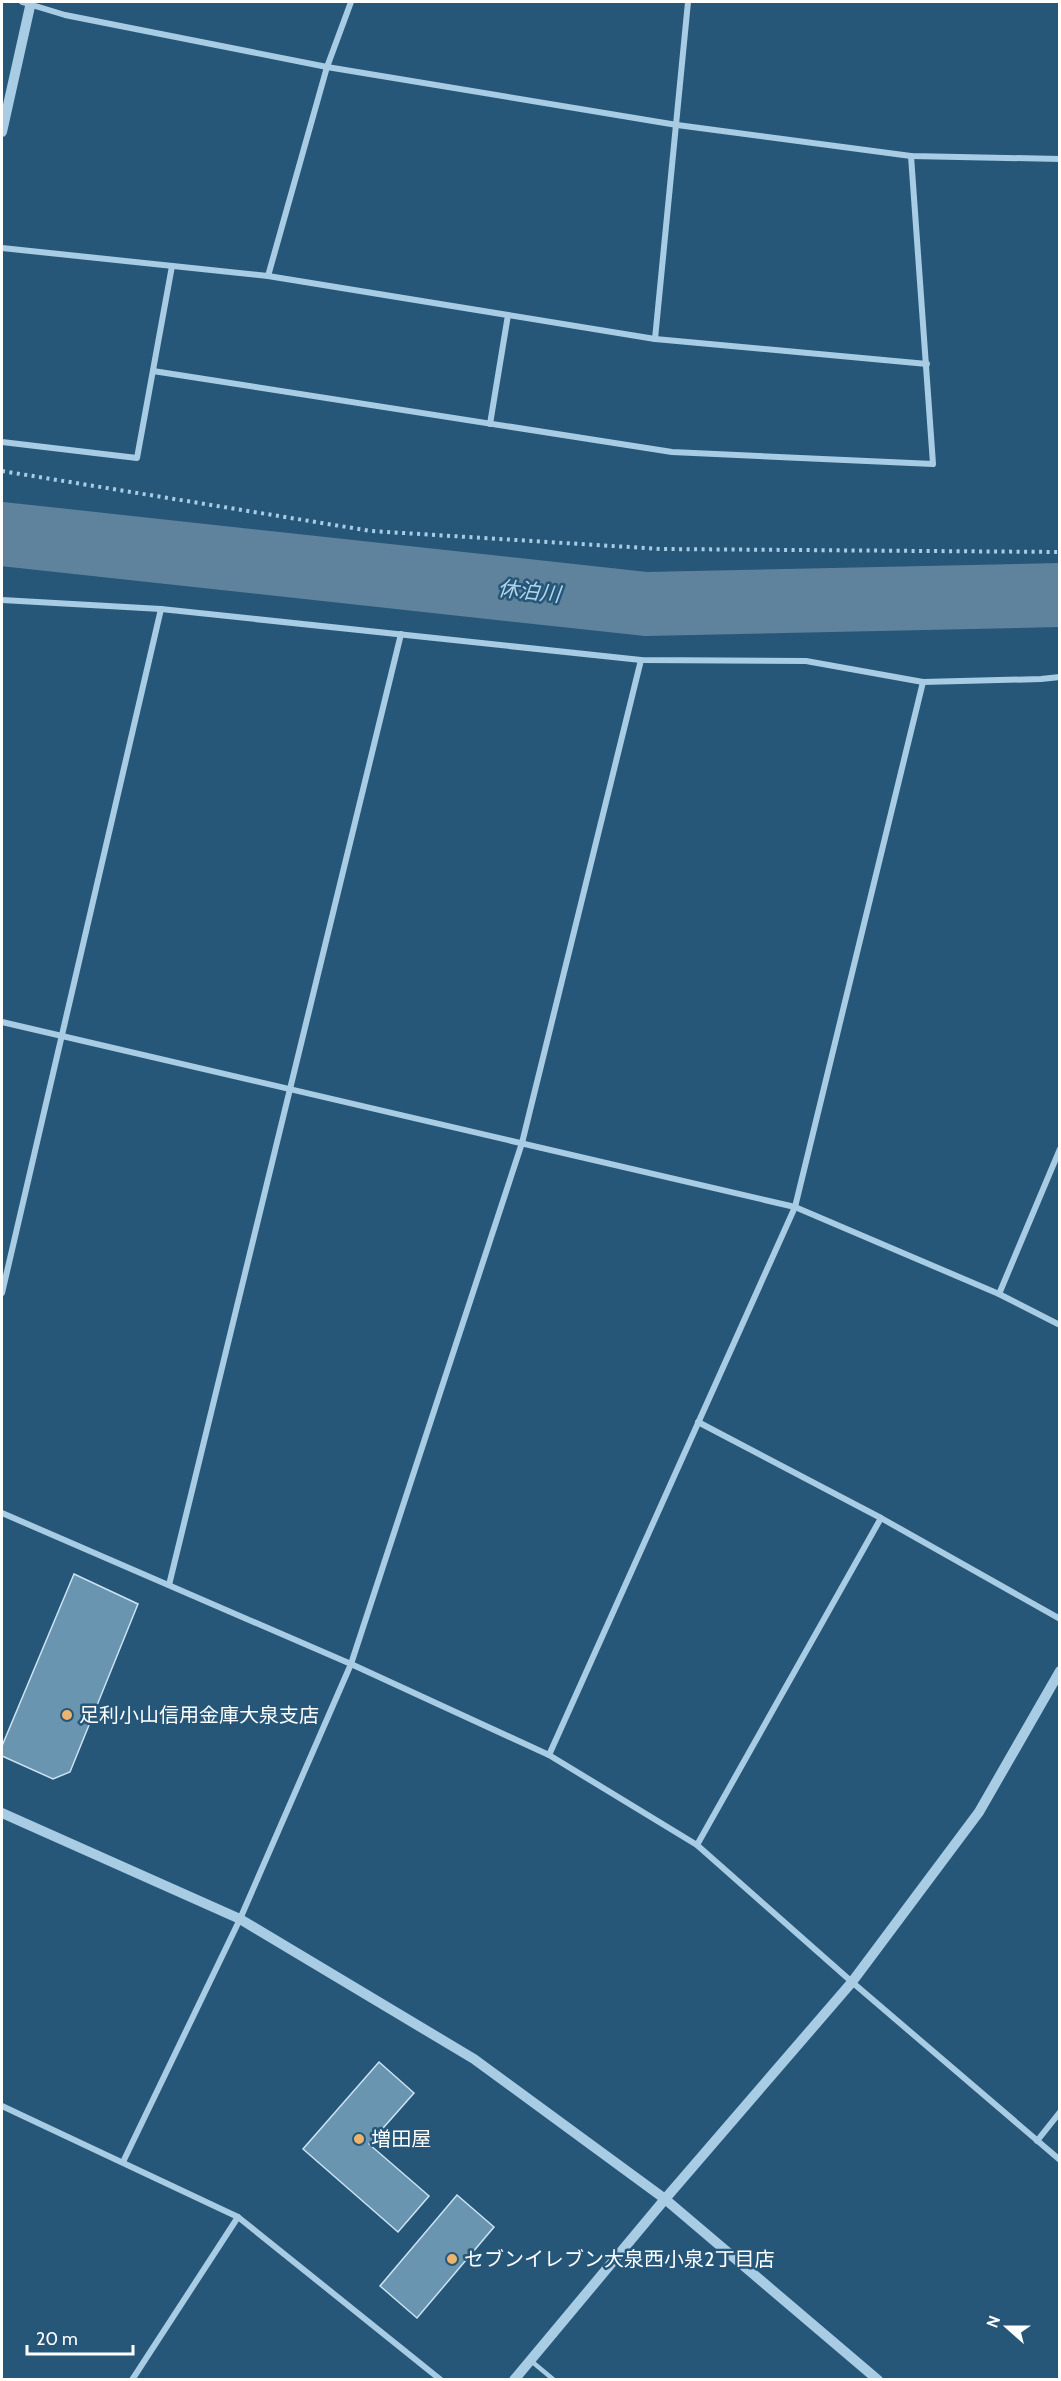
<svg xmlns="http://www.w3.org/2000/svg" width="1061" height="2381" viewBox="0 0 1061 2381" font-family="Cabin,'Noto Sans JP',sans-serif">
<rect width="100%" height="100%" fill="#265779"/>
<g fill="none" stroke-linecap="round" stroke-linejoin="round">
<polyline stroke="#5f839c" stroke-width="64" points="2,534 646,604 1060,595"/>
</g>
<g fill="#6a95b1" stroke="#cbe3f3" stroke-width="1.5">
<polygon points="74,1574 138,1604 70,1772 53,1779 2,1756 2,1746"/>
<polygon points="379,2062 414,2093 369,2144 429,2196 398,2232 303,2149"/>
<polygon points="457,2195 494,2227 417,2318 380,2286"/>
</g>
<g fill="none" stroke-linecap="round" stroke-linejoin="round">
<polyline stroke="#a8cce3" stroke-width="4" stroke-dasharray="3 4.5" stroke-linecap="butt" points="2,471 371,531 661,549 1060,552"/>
<polyline stroke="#a8cce3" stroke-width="4.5" points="530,2360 554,2380"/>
<g stroke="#a8cce3" stroke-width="6">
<polyline points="22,2 65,15 327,67 677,125 911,156 1060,159"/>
<polyline points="2,248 268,276 655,339 688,2"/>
<polyline points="268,276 327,67 351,2"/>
<polyline points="655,339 927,364"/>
<polyline points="153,371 672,452 933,464 911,156"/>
<polyline points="490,424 508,315"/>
<polyline points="2,442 137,458 172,266"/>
<polyline points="2,600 161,609 641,660 806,661 923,682 1041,679 1060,677"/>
<polyline points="2,1022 795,1207 999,1294 1060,1325"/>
<polyline points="2,1293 161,609"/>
<polyline points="999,1294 1060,1149"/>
<polyline points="2,1513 351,1664 549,1755 697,1845 852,1982 1060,2160"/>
<polyline points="881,1518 1060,1619"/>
<polyline points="169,1585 401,634"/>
<polyline points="549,1755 795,1207 923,682"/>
<polyline points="697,1845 881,1518 698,1422"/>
<polyline points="2,2106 238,2217 441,2380"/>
<polyline points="1037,2141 1060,2112"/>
<polyline points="123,2162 240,1919 351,1664 522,1143 641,660"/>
<polyline points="132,2380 238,2217"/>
</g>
<g stroke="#a8cce3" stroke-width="10">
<polyline points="2,132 31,2"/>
<polyline points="2,1813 240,1919 474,2059 665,2199 878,2380"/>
<polyline points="514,2380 665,2199 852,1982 979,1812 1060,1671"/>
</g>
</g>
<g fill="#ecb46d" stroke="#265779" stroke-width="2">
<circle cx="67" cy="1715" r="6"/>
<circle cx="359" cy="2139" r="6"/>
<circle cx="452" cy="2259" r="6"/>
</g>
<g text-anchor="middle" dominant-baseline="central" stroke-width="5" stroke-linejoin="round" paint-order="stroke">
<g font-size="20" fill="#fff" stroke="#265779" text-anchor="start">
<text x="79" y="1715">足利小山信用金庫大泉支店</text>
<text x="371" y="2139">増田屋</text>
<text x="464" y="2259">セブンイレブン大泉西小泉2丁目店</text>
</g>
<g font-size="21" font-style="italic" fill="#b3d6eb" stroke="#265779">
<text transform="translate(529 591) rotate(6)">休泊川</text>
</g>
</g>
<rect width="1061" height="2381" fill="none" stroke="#ffffff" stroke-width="6"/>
<g transform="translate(1007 2327) rotate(291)" stroke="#265779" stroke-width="4.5" paint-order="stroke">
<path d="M0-4.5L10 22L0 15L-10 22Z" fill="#ffffff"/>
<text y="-9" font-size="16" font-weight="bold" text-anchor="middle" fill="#ffffff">N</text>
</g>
<path d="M27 2345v9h106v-9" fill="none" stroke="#ffffff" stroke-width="3"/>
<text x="36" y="2345" font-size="18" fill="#ffffff" stroke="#265779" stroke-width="4.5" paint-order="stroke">20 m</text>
</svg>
